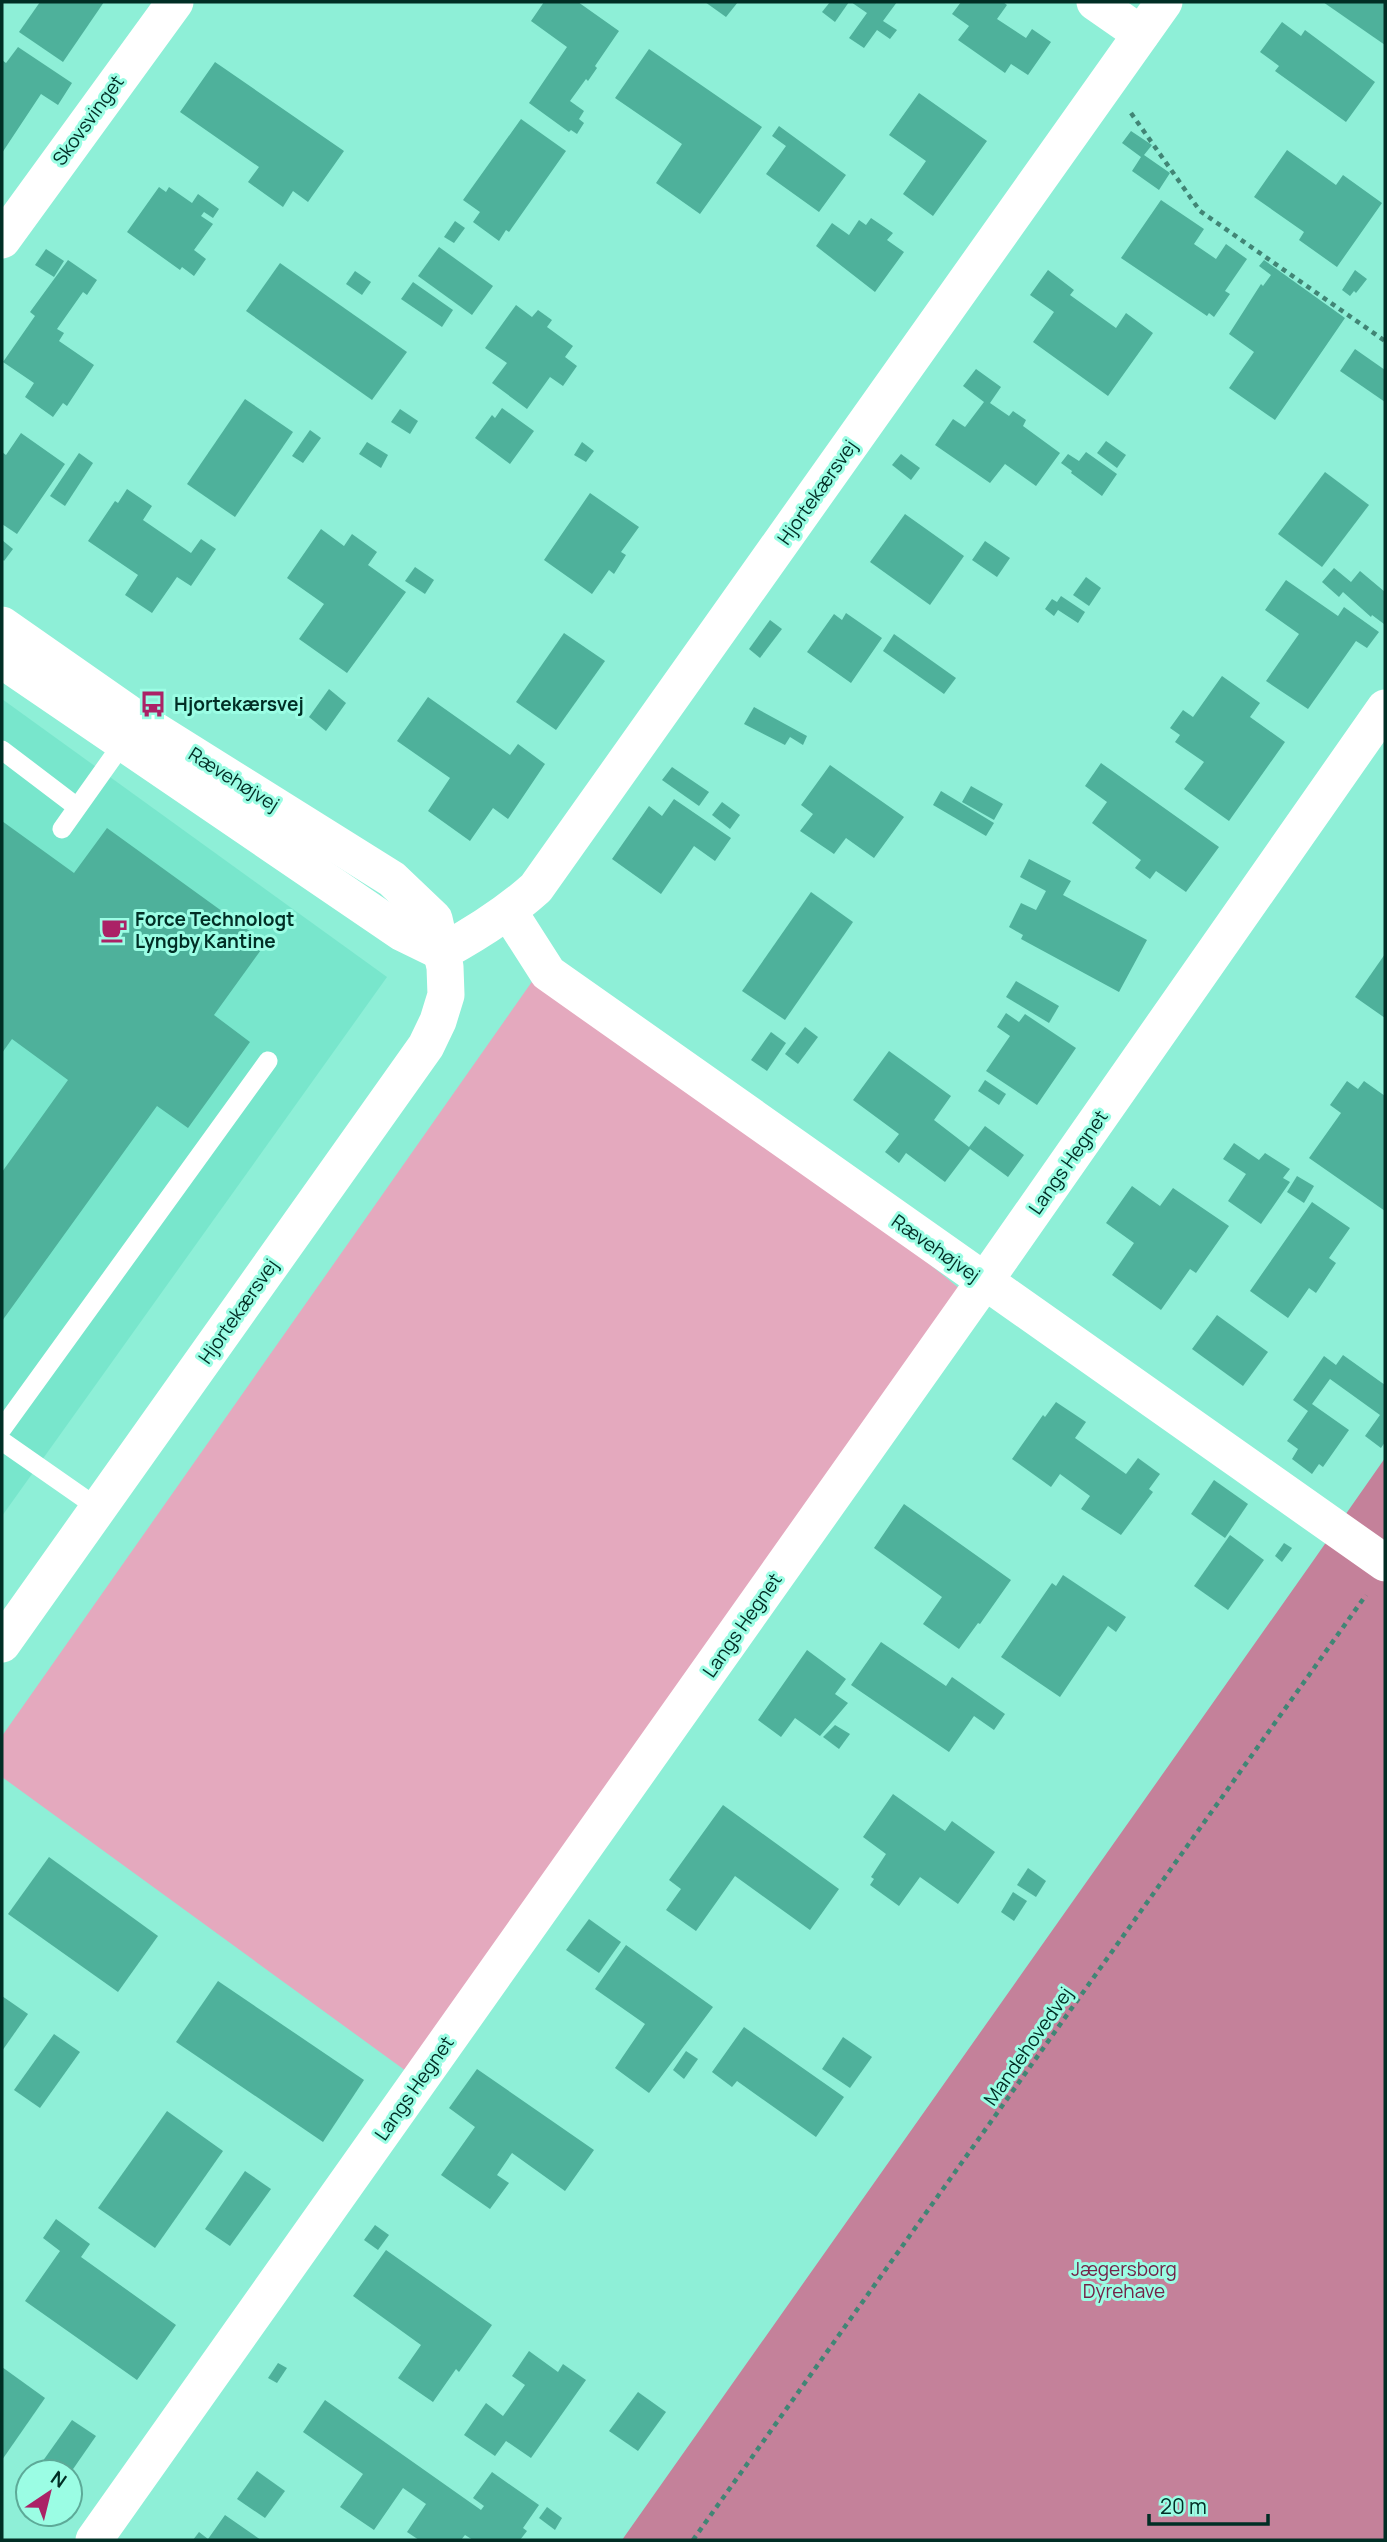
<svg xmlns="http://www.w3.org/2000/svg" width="1387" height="2542" viewBox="0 0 1387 2542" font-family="Manrope,sans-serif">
<rect width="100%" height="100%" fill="#8eefd7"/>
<polygon fill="#78e6cc" points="2,699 387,977 2,1516"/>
<polygon fill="#e4a9be" points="550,956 960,1289 406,2071 2,1777 2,1736"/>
<polygon fill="#c4819a" points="1385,1458 1385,2540 622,2540 1313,1561"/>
<g fill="#4eb19b">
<polygon points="40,2 104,2 63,62 19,32"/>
<polygon points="544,2 578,2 619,31 595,66 597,68 588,81 586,79 570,101 584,111 579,119 584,123 577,134 571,130 569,132 529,103 567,47 531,21"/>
<polygon points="705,2 738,2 726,17"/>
<polygon points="830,2 849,2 835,22 822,12"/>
<polygon points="851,2 897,2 883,21 897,30 890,39 877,30 864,48 849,38 867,13"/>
<polygon points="961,2 1003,2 1007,5 997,19 1026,38 1032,29 1051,42 1028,75 1011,64 1005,73 958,40 969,26 952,14"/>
<polygon points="1323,2 1385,2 1385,45"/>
<polygon points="1282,22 1301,36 1305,30 1375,82 1346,122 1275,71 1279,66 1260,52"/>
<polygon points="18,47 72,83 58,105 41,94 2,153 2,60 6,63"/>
<polygon points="649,49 762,127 700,214 656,183 682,144 615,98"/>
<polygon points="215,62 344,151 308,202 293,191 283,207 248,182 259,167 180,112"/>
<polygon points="919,93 987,141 933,216 903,194 926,161 889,135"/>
<polygon points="521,119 566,151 509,232 506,230 499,241 473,222 480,212 463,200"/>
<polygon points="779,126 846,175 819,212 766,174 786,146 772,136"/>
<polygon points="1131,131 1152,145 1144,155 1170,173 1159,190 1132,171 1141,157 1122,143"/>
<polygon points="1287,150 1336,185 1343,175 1382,203 1337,267 1299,240 1304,232 1254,197"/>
<polygon points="159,187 166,192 169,187 192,203 198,194 219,209 213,218 204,212 201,216 213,224 194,250 206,259 194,276 182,267 180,270 127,232"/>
<polygon points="1161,200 1204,229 1194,244 1216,259 1226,244 1247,259 1225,291 1230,294 1214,317 1209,313 1207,316 1121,258"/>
<polygon points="871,218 893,233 887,240 904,252 875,292 816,246 832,223 849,235 859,220 866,225"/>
<polygon points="455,221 465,228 454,243 444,237"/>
<polygon points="439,247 493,286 472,315 418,276"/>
<polygon points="46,249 64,261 54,277 35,265"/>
<polygon points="68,260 97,280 87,295 83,292 57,329 64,333 59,341 94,365 67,406 63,403 53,417 25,397 34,383 3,362 35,316 30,312"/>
<polygon points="1264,260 1345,318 1275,420 1229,388 1254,352 1229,334 1261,284 1263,286 1271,275 1259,266"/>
<polygon points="280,263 407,352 372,400 246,311"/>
<polygon points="1048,270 1074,290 1070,295 1116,328 1126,313 1153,333 1108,396 1033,342 1054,312 1030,295"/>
<polygon points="1355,270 1367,279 1356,293 1354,291 1350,296 1342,290"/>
<polygon points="355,271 371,282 362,295 346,284"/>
<polygon points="413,282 453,310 442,327 401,299"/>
<polygon points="516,305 532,317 538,310 552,320 547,327 573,346 565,357 577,366 563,386 550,377 527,409 492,383 507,363 485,348"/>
<polygon points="1355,349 1385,370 1385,402 1340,371"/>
<polygon points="976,369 1001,387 990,403 1009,416 1013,411 1026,420 1023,426 1060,453 1036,486 1005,464 990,483 935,445 953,419 965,427 984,402 963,386"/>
<polygon points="245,399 293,432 235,517 187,484"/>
<polygon points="502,408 534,431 510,464 475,438 492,415 495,418"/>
<polygon points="400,409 418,421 410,434 391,422"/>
<polygon points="310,430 321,438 303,463 292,456"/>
<polygon points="21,433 65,464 17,534 2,524 2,452 6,455"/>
<polygon points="1106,441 1126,455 1117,468 1097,453"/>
<polygon points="367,442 388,455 381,468 359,454"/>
<polygon points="582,442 594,451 586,462 574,455"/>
<polygon points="1086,452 1117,474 1102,496 1071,473 1072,471 1061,463 1068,454 1079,461"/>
<polygon points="79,453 93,463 65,506 50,496"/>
<polygon points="901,454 920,468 911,480 892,465"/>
<polygon points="1325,472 1369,505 1322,567 1278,534"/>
<polygon points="127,489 152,506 143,520 191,553 201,539 216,549 191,586 177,577 152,613 125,595 138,575 88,541 115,501 118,503"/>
<polygon points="590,493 639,527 621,552 626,555 614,574 609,570 592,594 544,560"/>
<polygon points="905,514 964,556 930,605 870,562"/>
<polygon points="321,529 344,546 352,534 377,552 368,565 406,592 347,673 299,639 324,604 287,578"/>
<polygon points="2,540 13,549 4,561 2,559"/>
<polygon points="985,541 1010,558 997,577 972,560"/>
<polygon points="415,567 434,580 425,594 405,581"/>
<polygon points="1334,568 1351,582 1360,571 1385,592 1384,624 1372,615 1371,617 1343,592 1339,597 1322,582"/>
<polygon points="1086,577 1101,588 1089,606 1073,595"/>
<polygon points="1286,580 1338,616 1344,607 1379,632 1367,648 1356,641 1308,709 1266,681 1299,634 1265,610"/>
<polygon points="1061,596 1085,612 1078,623 1058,610 1054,616 1045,609 1052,599 1057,602"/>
<polygon points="846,613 882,638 851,683 807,652 834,614 842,620"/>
<polygon points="770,620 782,629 760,658 749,649"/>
<polygon points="564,633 605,661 556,730 516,702"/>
<polygon points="894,634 956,678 944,694 883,651"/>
<polygon points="1222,676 1260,703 1250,717 1285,742 1229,821 1184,789 1204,762 1175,742 1180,735 1170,728 1183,710 1193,717"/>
<polygon points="329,689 346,703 326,731 309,717"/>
<polygon points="428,697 510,755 518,744 545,764 508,819 493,808 470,841 428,811 450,778 397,741"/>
<polygon points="754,707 807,736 803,745 790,737 785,745 744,724"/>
<polygon points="1101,763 1219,847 1186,892 1156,871 1150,879 1135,868 1141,860 1092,823 1107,802 1085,786"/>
<polygon points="830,765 904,817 874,858 846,838 834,854 800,831 813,814 801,805"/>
<polygon points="672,767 709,792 699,806 662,780"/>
<polygon points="971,786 1003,804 994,820 962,802"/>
<polygon points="941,791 994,823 986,836 933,805"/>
<polygon points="674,799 731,838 715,861 694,846 661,894 612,859 649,806 662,816"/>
<polygon points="722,802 740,815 730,829 712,815"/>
<polygon points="2,821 74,873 107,828 266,943 214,1015 250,1042 188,1128 157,1106 2,1321 2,1172 68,1080 12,1039 2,1053"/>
<polygon points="1029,859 1071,881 1063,895 1147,940 1119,992 1021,939 1023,935 1009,927 1021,903 1036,910 1046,891 1020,877"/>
<polygon points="811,892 853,922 785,1020 742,991"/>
<polygon points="1385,954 1385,1018 1355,997"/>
<polygon points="1016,981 1059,1006 1049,1023 1006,997"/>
<polygon points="1006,1013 1019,1022 1025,1014 1076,1048 1037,1105 986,1071 1010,1036 997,1027"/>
<polygon points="805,1027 818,1037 798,1064 785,1054"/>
<polygon points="771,1032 786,1043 767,1071 751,1060"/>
<polygon points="889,1051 951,1096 934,1120 969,1147 985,1126 1024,1155 1008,1177 970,1149 945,1182 906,1153 899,1163 885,1152 899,1134 853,1100"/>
<polygon points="985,1080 1006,1094 999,1105 978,1091"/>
<polygon points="1347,1081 1358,1089 1364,1081 1385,1096 1385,1211 1309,1158 1341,1113 1330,1105"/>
<polygon points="1234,1143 1259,1160 1265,1153 1290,1169 1283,1178 1290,1182 1261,1224 1228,1201 1246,1174 1223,1159"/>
<polygon points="1297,1176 1314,1186 1304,1203 1287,1192"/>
<polygon points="1132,1186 1160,1206 1173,1188 1229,1226 1196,1273 1190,1269 1161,1310 1112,1275 1134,1243 1106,1223"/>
<polygon points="1312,1202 1350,1228 1329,1258 1336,1263 1316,1293 1309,1288 1288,1318 1250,1291"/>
<polygon points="1217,1315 1268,1352 1243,1386 1192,1349"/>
<polygon points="1343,1355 1385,1385 1385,1442 1381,1448 1365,1436 1380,1415 1330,1379 1312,1404 1349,1430 1323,1467 1319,1464 1312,1474 1292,1459 1298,1449 1287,1441 1308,1411 1293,1400 1324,1356 1336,1365"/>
<polygon points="1056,1402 1086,1422 1075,1438 1126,1474 1138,1458 1160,1474 1149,1489 1153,1492 1121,1535 1081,1509 1090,1496 1060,1474 1051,1487 1012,1459 1043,1415 1045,1417"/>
<polygon points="1214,1480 1248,1504 1225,1538 1191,1514"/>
<polygon points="904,1504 1011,1580 980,1624 978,1623 959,1649 923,1624 942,1597 874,1548"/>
<polygon points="1230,1535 1264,1560 1228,1610 1194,1586"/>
<polygon points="1284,1543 1292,1548 1282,1562 1275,1556"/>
<polygon points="1063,1575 1126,1617 1116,1632 1108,1626 1060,1697 1001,1657 1052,1583 1056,1586"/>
<polygon points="881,1642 946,1686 952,1677 1005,1714 994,1730 974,1716 949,1752 851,1685"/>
<polygon points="807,1650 846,1679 835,1694 848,1703 820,1736 795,1718 781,1737 758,1720"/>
<polygon points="835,1725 850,1734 839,1749 823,1737"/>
<polygon points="893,1794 945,1831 952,1821 995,1852 958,1904 920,1877 899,1906 870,1885 874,1879 871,1877 886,1854 863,1837"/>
<polygon points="723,1805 839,1889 810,1930 735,1876 696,1931 666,1910 681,1889 669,1880"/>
<polygon points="49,1857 158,1936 118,1992 8,1914"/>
<polygon points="1028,1868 1046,1881 1036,1897 1017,1885"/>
<polygon points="1013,1892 1027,1901 1014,1921 1001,1912"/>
<polygon points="589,1919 621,1942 599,1973 566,1950"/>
<polygon points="626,1945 713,2007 649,2093 615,2068 645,2024 595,1989"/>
<polygon points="218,1981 364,2080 323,2142 176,2042"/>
<polygon points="2,1996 28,2014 2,2051"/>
<polygon points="744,2027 844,2097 816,2137 737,2081 732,2087 712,2072"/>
<polygon points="54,2034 80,2052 40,2108 14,2090"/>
<polygon points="843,2037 872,2057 850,2088 822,2069"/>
<polygon points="686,2051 698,2059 684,2079 673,2070"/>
<polygon points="477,2069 594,2150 565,2191 512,2153 497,2175 509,2183 490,2209 441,2175 475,2127 449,2108"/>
<polygon points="167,2111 223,2151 155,2248 98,2208"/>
<polygon points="245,2171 271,2189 230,2246 205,2229"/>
<polygon points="56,2219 90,2244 81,2257 176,2325 137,2380 25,2301 60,2251 43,2238"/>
<polygon points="375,2225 389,2235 378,2250 364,2240"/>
<polygon points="386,2250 492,2325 459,2372 456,2369 433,2402 398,2378 421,2345 353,2296"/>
<polygon points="529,2351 558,2372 563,2364 586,2380 531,2458 506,2441 495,2456 464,2435 486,2403 503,2416 525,2385 512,2376"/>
<polygon points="278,2363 287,2368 277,2383 268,2378"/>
<polygon points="2,2367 45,2398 2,2460"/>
<polygon points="638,2392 666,2412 638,2451 609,2431"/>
<polygon points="325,2400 481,2510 484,2506 473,2498 492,2472 539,2505 523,2528 527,2531 520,2540 473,2540 465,2535 461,2540 419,2540 407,2532 426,2504 403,2488 374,2530 340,2507 363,2474 303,2432"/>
<polygon points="72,2420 96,2436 71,2472 35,2472"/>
<polygon points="257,2471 285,2491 265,2518 237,2499"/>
<polygon points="547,2507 562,2518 555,2530 539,2518"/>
<polygon points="225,2515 261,2540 193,2540 199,2532 208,2539"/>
</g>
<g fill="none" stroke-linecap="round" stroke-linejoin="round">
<g stroke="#418575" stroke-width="4.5" stroke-dasharray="5 5" stroke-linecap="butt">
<polyline points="1131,113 1200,211 1385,341"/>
<polyline points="693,2540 1366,1595"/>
</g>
<g stroke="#fff" stroke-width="19">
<polyline points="2,750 77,807"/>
<polyline points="62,829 123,743"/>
<polyline points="2,1429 268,1061"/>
<polyline points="2,1441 98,1508"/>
</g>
<g stroke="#fff" stroke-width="37">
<polyline points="1095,2 1141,34"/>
<polyline points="2,240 175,2"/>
<polyline points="2,625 138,720 392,879 434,919 445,967 446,995 438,1021 426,1046 2,1644"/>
<polyline points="2,660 401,932 442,952"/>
<polyline points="509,912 548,973 1385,1563"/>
<path d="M442 952C477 933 507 914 536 888L1164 2"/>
<polyline points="94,2540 984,1282 1385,708"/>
</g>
</g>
<defs>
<g id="bus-bare" transform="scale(2.1)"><path d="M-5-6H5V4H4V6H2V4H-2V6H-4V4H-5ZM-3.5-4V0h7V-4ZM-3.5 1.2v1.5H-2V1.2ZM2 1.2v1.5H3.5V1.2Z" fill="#ab2266" stroke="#9bfde4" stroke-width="2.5" paint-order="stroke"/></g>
<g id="cafe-bare" transform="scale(2.1)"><path d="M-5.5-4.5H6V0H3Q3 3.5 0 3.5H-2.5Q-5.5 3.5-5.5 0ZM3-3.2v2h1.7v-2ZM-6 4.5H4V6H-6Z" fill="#ab2266" stroke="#9bfde4" stroke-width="2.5" paint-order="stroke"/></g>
</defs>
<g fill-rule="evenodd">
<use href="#bus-bare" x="153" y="704"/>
<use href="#cafe-bare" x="114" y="930"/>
</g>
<g text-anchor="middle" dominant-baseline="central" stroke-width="6" stroke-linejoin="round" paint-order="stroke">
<g font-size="19" fill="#012e25" stroke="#9bfde4">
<text transform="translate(88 120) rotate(-54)">Skovsvinget</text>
<text transform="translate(817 492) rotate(-55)">Hjortekærsvej</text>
<text transform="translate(234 779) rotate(32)">Rævehøjvej</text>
<text transform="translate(1068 1162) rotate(-55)">Langs Hegnet</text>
<text transform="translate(936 1248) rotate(35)">Rævehøjvej</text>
<text transform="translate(238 1311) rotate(-55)">Hjortekærsvej</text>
<text transform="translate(742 1625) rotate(-55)">Langs Hegnet</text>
<text transform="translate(1028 2046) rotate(-55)">Mandehovedvej</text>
<text transform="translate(414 2088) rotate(-55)">Langs Hegnet</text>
</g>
<g font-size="19" font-weight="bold" fill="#012e25" stroke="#9bfde4" text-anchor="start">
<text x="174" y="704">Hjortekærsvej</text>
<text x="135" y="919">Force Technologt<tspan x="135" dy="22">Lyngby Kantine</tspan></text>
</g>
<g font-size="19" fill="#742348" stroke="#9bfde4">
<text x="1124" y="2269">Jægersborg<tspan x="1124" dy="22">Dyrehave</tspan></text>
</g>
</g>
<rect width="1387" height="2542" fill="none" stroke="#012e25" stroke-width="7"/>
<g transform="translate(49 2493) rotate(35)"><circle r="33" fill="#9bfde4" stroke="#5daa98" stroke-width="2"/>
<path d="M0-5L12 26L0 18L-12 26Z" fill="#ab2266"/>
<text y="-10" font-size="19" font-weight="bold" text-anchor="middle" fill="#012e25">N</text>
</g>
<path d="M1149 2514v10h119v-10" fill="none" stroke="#012e25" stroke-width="3.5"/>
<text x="1160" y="2514" font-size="21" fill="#012e25" stroke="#9bfde4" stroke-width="5" paint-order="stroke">20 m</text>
</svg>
